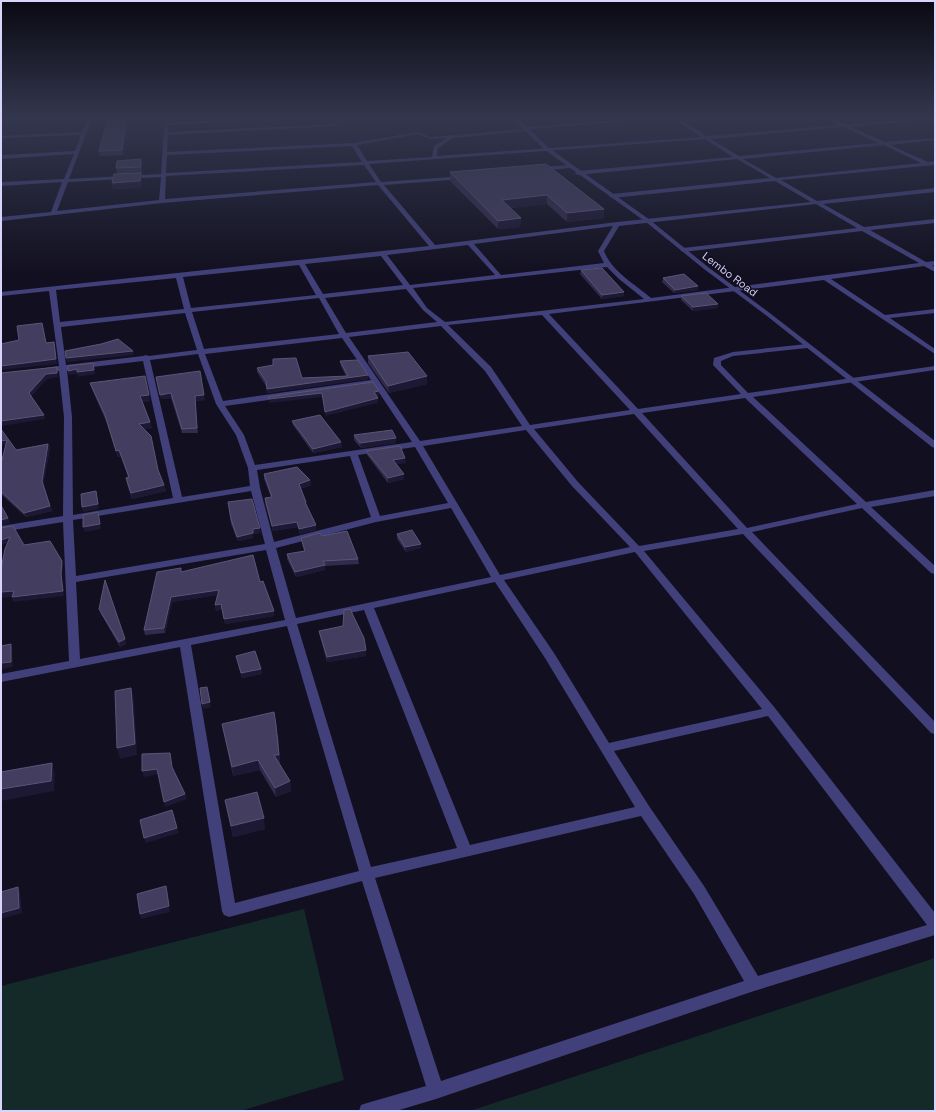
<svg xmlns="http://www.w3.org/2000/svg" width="936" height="1112" viewBox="0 0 936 1112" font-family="'Space Grotesk',sans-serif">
<rect width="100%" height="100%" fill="#121020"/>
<g fill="#142a28">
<polygon points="304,909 344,1080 240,1111 1,1111 1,986"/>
<polygon points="935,958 935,1111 470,1111"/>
</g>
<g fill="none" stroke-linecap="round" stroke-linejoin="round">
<g fill="#41407a" fill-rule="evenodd">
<polygon points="1,118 18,118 1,120"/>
<path d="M88 118H92L69 179 161 174 164 128 166 127 168 128V132L337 124 339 125 337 126 168 135 167 152 354 143 417 132 431 137 524 129 526 127 647 118H666L530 129 528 131 453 138 438 148 437 156 701 137 673 118H678L707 136 839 125 826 118H831L845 124 935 118 933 119 851 127 885 142 935 138V140L890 145 928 162 935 161V165L781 180 817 201 935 188V192L823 204 864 227 935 219V223L870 230 926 262 935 261V265H932L935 267V272L924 266 831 279 885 315 935 309V313L890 318 935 349V354L824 280 549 314 638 409 741 394 713 365 714 358 733 352 807 344 811 346 807 348 733 356 721 361V365L748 393 935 366V370L753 397 866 502 935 490V496L871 507 935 566V574L931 573 862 508 752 532 935 722V734L931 733 743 534 644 551 775 708 935 913V935L754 991 436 1099 396 1111H359L361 1105 367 1103 426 1086 362 881 229 917 224 915 222 911 180 647 1 682V674L69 661 63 522 1 532V526L63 516 64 417 59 371 45 372 41 370 45 368 59 366 49 291 1 296V292L429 246 378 185 162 203 1 221V217L51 212 62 182 1 186V182L64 179 74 154 1 159V155L75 151 81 135 1 138V136L82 132ZM844 127 878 143 739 156 711 139ZM417 134 431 139 447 138 434 146 432 157 367 161 357 145ZM705 139 733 157 578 171 575 173 578 175 737 159 770 178 612 194 609 196 612 198 775 181 811 202 617 222 435 245 384 185 463 179 465 178V176L381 182 369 164ZM884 145 921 163 776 178 743 159ZM352 146 362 162 166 173 167 155ZM364 165 376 182 165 199 166 176ZM161 177 159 200 57 211 68 182ZM816 204 857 228 683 248 680 250 683 252 862 231 919 263 651 298C635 284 612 272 604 251L619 226ZM613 226 598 251 604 263 501 275 474 244ZM468 245 495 275 410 285 387 255ZM381 256 403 285 323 294 305 264ZM299 265 316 295 191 308 183 277ZM607 267 619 279 644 299 445 322 427 308 413 288ZM176 278 184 309 60 322 56 290ZM406 289 423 310 437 322 346 333 325 298ZM319 298 339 334 204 349 192 312ZM185 313 197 350 149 356 146 355 143 356 66 365 61 327ZM542 315 630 410 530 425 491 367 448 325ZM441 326 485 371 522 426 420 441 349 337ZM342 338 371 380 223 401 205 354ZM198 354 216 404 236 435 248 468 250 486 182 497 150 360ZM143 361 173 498 73 515 72 417 67 370ZM374 385 412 442 255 465 244 435 225 406ZM745 398 857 504 747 528 642 413ZM634 414 738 529 639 546 578 482 534 429ZM526 430 572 486 630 547 500 575 423 446ZM415 447 448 503 380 516 358 455ZM350 456 371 517 274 542 260 488 257 470ZM251 491 265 544 76 576 73 520ZM451 508 491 577 296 618 276 548 376 522ZM266 550 285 620 80 659 76 582ZM635 552 762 709 609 743 554 653 504 580ZM495 582 545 658 635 807 470 845 374 608ZM364 610 457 848 371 867 297 624ZM287 626 359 871 235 903 191 645ZM768 716 927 925 758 976 704 886 649 806 614 751ZM641 816 694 894 744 981 441 1081 375 878Z"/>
<polygon points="256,118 282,118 280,119 166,125 164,124 166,123"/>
<polygon points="571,165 571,167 569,168 539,171 536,169 539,167"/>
</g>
<polygon fill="#41407a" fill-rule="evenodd" points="512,118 517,118 549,148 650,220 708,267 771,314 935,441 935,448 932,447 767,316 704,269 646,222 545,150"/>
</g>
<g fill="#312b4c">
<polygon points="127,118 123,155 100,156 99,151"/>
<polygon points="546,164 604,218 567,222 547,204 510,208 521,218 520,227 498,229 450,181 450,172"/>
<polygon points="142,166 142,174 141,174 142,180 141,188 113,189 112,183 117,174 116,168"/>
<polygon points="581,270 624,292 624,296 602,299 580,274"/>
<polygon points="663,278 698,286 698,290 674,293 662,282"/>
<polygon points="681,296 718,308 693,311 681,300"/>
<polygon points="368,356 427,376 427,384 389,393 368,363"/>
<polygon points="340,361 368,375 368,379 267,393 266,386 257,372 257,368 302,378 346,376 341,366"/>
<polygon points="156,377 205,400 195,401 198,433 182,433 171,398 161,399"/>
<polygon points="90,383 150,401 142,402 150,422 152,428 144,429 158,470 164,485 166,491 132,499 127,484 126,478 128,477 121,456 118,457 106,421 92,389"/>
<polygon points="292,421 341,442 342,447 313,453 293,425"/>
<polygon points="1,429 16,450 48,444 50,448 43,485 52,511 26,517 1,494 1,464 6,445"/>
<polygon points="354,435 396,443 361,448 354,440"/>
<polygon points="366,451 406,463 396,464 404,479 388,483 367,455"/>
<polygon points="264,474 310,480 311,485 300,489 306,502 307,506 316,530 300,534 298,527 273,531 265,503 265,498 271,497 264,479"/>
<polygon points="228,502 260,533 253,534 253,538 238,541 231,524"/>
<polygon points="397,534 421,544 421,548 406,552 397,539"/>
<polygon points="322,536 358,559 359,564 325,566 325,570 296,577 287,559 287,554 304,551 301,538"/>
<polygon points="181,572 260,582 274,611 274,616 225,624 222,609 216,611 215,605 217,595 172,602 165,633 145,635 144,630"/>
<polygon points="99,609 126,644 120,647 101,614"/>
<polygon points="319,631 366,656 327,662 320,636"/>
<polygon points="236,656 261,669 262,674 242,678"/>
<polygon points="222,724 278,735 280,764 279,764 290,781 291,791 276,797 260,770 233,776"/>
<polygon points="225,800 265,829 233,837"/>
</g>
<g fill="#1d1833">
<polygon points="126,118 127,118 123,155 122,150"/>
<polygon points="141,159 142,166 142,174 141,167"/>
<polygon points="141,173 142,180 141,188 113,189 112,183"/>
<polygon points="547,195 547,204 502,209 502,200"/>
<polygon points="604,209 604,218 567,222 567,213"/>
<polygon points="521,218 520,227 498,229 498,221"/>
<polygon points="698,286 698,290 674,293 675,290"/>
<polygon points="624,292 624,296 602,299 602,295"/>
<polygon points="718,304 718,308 693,311 693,307"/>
<polygon points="54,342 57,364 1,370 1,366"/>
<polygon points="133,351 134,355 67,362 66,358"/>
<polygon points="93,363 95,374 78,377 77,374 69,375 68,371"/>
<polygon points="57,367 58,377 47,379 30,398 29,393 46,374"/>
<polygon points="368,375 368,379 267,393 267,389"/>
<polygon points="427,376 427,384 389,393 388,386"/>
<polygon points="379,391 379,395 374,396 374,392"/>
<polygon points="171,393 171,398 161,399 160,395"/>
<polygon points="322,393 322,397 269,403 269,399"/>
<polygon points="149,395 150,401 141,402 140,396"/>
<polygon points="204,395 205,400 195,401 198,433 195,396"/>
<polygon points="378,398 378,403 325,416 325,412"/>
<polygon points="44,415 45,419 1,426 1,421"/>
<polygon points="150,422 152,428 140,430 139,424"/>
<polygon points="396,438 396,443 361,448 360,443"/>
<polygon points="7,440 8,444 1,446 1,441"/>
<polygon points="341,442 342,447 313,453 313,449"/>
<polygon points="48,444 50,448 43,486 42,481"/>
<polygon points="119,450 121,456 118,457 116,451"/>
<polygon points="405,458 406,463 393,465 393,460"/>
<polygon points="404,474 404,479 388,483 388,478"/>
<polygon points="310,480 311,485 299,489 299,484"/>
<polygon points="164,485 166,491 132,499 131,493"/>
<polygon points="96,491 99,509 83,512 82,507"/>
<polygon points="50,506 52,511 26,517 24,513"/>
<polygon points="98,512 101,529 85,532 83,527"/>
<polygon points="8,518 10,523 1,525 1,520"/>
<polygon points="297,522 298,527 273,531 272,526"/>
<polygon points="316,525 316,530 300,534 299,529"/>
<polygon points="260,528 260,533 253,534 253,538 238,541 237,537 253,529"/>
<polygon points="10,537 12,542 1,545 1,540"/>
<polygon points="421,544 421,548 406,552 405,547"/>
<polygon points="62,561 63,566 62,579 64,596 13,602 12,597 61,574"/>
<polygon points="325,565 325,570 296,577 295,572"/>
<polygon points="219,590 219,595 172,602 165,633 164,628 171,597"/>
<polygon points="14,591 15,596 1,598 1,592"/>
<polygon points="221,604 222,609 216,611 215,605"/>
<polygon points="274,611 274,616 225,624 224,619"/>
<polygon points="125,639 126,644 120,647 119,642"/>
<polygon points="11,644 12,650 13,667 1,669 1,663"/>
<polygon points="366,650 366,656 327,662 327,657"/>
<polygon points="261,669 262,674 242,678 241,673"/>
<polygon points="131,688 134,699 137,755 120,759 117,748"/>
<polygon points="210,702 211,707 203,709 202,704"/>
<polygon points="276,725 280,764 275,765 274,755"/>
<polygon points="258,760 260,770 233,776 232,767"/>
<polygon points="52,763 55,774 54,791 1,801 1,789"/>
<polygon points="157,769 158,774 144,777 142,771"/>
<polygon points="290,781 291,791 276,797 275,788"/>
<polygon points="185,794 187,799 165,807 164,802"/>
<polygon points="264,818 265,829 233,837 231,826"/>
<polygon points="177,828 179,833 146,843 144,838"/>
<polygon points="166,886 170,912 141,919 140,914"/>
<polygon points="18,887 20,892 22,913 1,919 1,913"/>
</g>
<g fill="#433d5f" stroke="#5a5577">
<polygon points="108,118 126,118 122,150 99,151"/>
<polygon points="141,159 141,167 116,168 117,161"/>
<polygon points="546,164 604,209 567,213 547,195 502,200 521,218 498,221 450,172"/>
<polygon points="141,173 140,181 112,183 114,174"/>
<polygon points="602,268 624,292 602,295 581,270"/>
<polygon points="684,274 698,286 675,290 663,278"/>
<polygon points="706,293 718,304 693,307 681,296"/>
<polygon points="42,323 46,343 54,342 56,359 1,366 1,344 19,340 17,326"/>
<polygon points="118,339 133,351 66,358 65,351 101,344"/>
<polygon points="408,352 427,376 388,386 368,356"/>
<polygon points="296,358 302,378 348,376 340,361 358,360 368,375 267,389 266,381 257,368 273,365 273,359"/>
<polygon points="93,363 94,370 77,372 77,369 68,371 68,366"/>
<polygon points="57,367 57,373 46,374 29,393 44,415 1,421 1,373"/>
<polygon points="200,371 204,395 195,396 197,428 182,429 171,393 160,395 156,377"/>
<polygon points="145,376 149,395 140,396 150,422 139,424 151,436 158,470 164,485 131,493 126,478 129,477 119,450 116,451 105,415 90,383"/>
<polygon points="373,382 379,391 374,392 378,398 325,412 322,393 269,399 268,397"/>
<polygon points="320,415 341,442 313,449 292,421"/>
<polygon points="1,429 16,450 48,444 42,481 50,506 24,513 1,491 1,464 7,440 1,441"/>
<polygon points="392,430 396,438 360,443 354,435"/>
<polygon points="400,446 405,458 393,460 404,474 388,478 366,451"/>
<polygon points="297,467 310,480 299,484 306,502 305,502 316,525 299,529 297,522 272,526 265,498 272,497 264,474"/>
<polygon points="96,491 98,504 82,507 81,494"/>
<polygon points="252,499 260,528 253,529 253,533 237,537 231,519 228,502"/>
<polygon points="1,507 2,507 8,518 1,520"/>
<polygon points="98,512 100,524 83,527 83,515"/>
<polygon points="13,526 24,545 50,541 62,561 61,574 63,591 12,597 14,591 1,592 1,569 5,549 10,537 1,540 1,528"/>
<polygon points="412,530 421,544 405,547 397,534"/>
<polygon points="347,531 358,559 323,561 325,565 295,572 287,554 305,551 301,538 320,533 322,536"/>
<polygon points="253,555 260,582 263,581 274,611 224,619 221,604 215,605 219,590 171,597 164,628 144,630 157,572 181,568 181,572"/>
<polygon points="105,580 125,639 119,642 99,609"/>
<polygon points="350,609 364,638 366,650 327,657 319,631 343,626 344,610"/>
<polygon points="11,644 11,662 1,663 1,646"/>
<polygon points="255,651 261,669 241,673 236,656"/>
<polygon points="207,687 210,702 202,704 200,688"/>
<polygon points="131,688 135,744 117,748 115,691"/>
<polygon points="274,712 276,725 279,755 274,755 290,781 275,788 258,760 232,767 222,724"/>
<polygon points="170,753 172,767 185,794 164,802 157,769 142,771 142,754"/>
<polygon points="52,763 51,781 1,789 1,772"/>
<polygon points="257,792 264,818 231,826 225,800"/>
<polygon points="172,810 177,828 144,838 140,820"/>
<polygon points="166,886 169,906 140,914 137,894"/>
<polygon points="18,887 19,908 1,913 1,892"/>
</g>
<linearGradient id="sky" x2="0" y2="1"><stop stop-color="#0a0912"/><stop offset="0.43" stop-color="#33374e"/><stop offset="1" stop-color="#33374e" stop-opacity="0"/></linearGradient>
<rect width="936" height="274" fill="url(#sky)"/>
<g text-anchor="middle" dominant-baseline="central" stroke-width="3" stroke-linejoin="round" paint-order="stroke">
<g font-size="11" fill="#d8d4fa" stroke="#121020">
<text transform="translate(730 274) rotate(37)">Lembo Road</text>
</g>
</g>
<rect width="936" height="1112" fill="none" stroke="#d8d4fa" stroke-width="4"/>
</svg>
